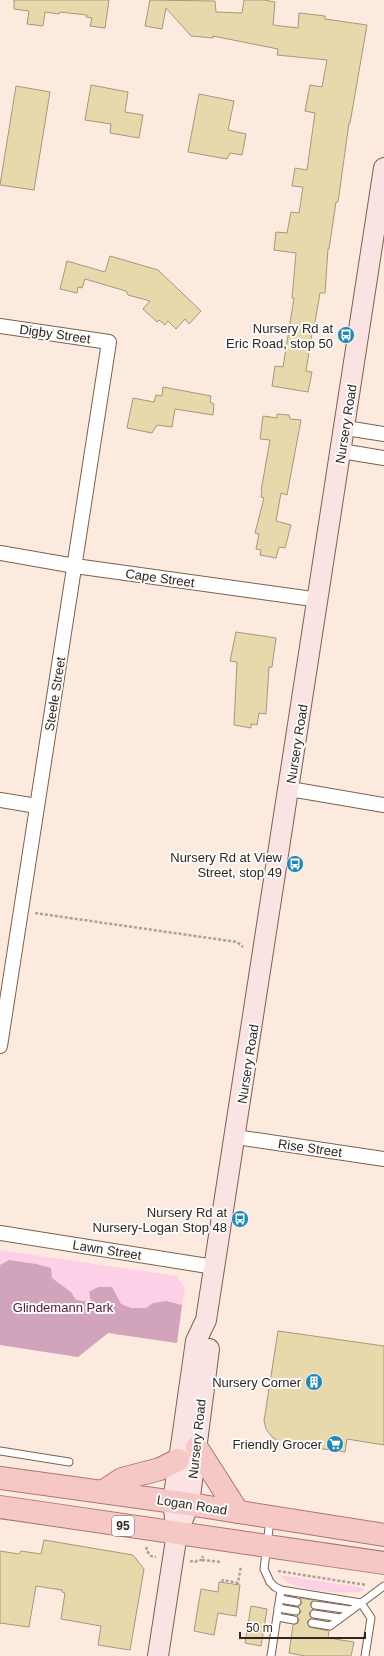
<svg xmlns="http://www.w3.org/2000/svg" width="384" height="1656" viewBox="0 0 384 1656" font-family="Helvetica,sans-serif">
<rect width="100%" height="100%" fill="#fceade"/>
<g fill="#fed0e7">
<polygon points="0,1250 177,1276 185,1288 177,1343 108,1333 78,1357 0,1345"/>
<path d="M279 1575 364 1588 363 1591C348 1595 306 1591 291 1584 287 1582 283 1578 279 1575Z"/>
</g>
<polygon fill="#d1a4bb" points="9,1260 36,1264 51,1268 52,1278 71,1292 76,1300 91,1302 89,1292 98,1287 112,1287 121,1304 131,1308 146,1308 153,1303 166,1301 182,1305 177,1343 108,1333 78,1357 0,1345 0,1265"/>
<g fill="#e8d9ac" stroke="#a3997d">
<polygon points="14,0 109,0 105,28 90,26 92,18 86,17 87,15 60,12 59,14 45,12 43,26 27,24 29,11 14,9"/>
<polygon points="150,0 215,1 216,12 242,13 244,0 264,0 275,2 273,25 298,28 299,13 325,16 325,19 367,25 350,123 349,123 338,202 336,202 329,249 328,249 325,293 320,293 313,333 312,333 306,371 312,372 308,392 272,386 275,366 283,367 294,298 292,298 296,253 274,250 276,232 287,233 291,212 299,213 303,187 292,186 295,168 307,170 315,113 305,111 310,85 322,87 327,60 277,55 278,49 213,36 213,38 191,36 166,8 162,29 145,26"/>
<polygon points="91,85 128,92 125,112 143,115 139,138 110,133 111,124 85,120"/>
<polygon points="16,86 50,92 34,190 0,185"/>
<polygon points="199,94 234,101 228,130 246,134 242,155 230,153 227,159 188,152"/>
<polygon points="110,256 158,270 201,311 189,324 185,319 176,329 168,321 165,325 159,320 157,322 143,309 150,301 128,295 126,291 85,279 82,288 78,287 77,293 60,289 67,261 105,272"/>
<polygon points="163,387 211,396 210,402 214,404 213,415 175,409 172,427 157,425 152,433 127,428 133,398 154,402 156,395 162,396"/>
<polygon points="277,414 289,415 290,419 301,420 287,495 281,493 276,521 291,525 285,548 279,547 276,558 260,555 261,550 256,549 259,534 255,533 264,498 261,497 262,491 261,491 270,440 260,439 263,416 277,418"/>
<polygon points="236,632 276,638 272,667 269,667 266,714 259,713 257,725 251,724 251,728 234,725 237,662 230,661"/>
<polygon points="278,1331 384,1346 384,1445 347,1439 345,1452 281,1443 272,1437 266,1429 264,1421"/>
<polygon points="44,1540 133,1555 144,1569 130,1650 98,1645 101,1626 61,1619 65,1593 62,1592 62,1590 36,1586 29,1627 0,1623 0,1551 19,1554 21,1551 41,1554"/>
<polygon points="219,1582 240,1585 236,1616 218,1613 214,1635 194,1631 201,1589 218,1592"/>
<polygon points="300,1598 313,1600 310,1604 313,1609 309,1613 311,1618 307,1622 309,1627 329,1631 328,1638 354,1642 351,1656 305,1656 289,1653 293,1625 298,1623 299,1619 297,1616 301,1612 298,1607 302,1603"/>
<polygon points="251,1606 267,1609 261,1646 245,1643"/>
</g>
<g fill="none" stroke-linecap="round" stroke-linejoin="round">
<g stroke="#7a6250" stroke-width="9">
<g id="lane">
<polyline points="0,1451 69,1462"/>
<polyline points="270,1520 264,1569 270,1582 275,1587 281,1590 361,1603 371,1618 365,1656"/>
<polyline points="280,1599 297,1602"/>
<polyline points="315,1605 351,1610"/>
<polyline points="278,1608 296,1611"/>
<polyline points="314,1614 340,1618"/>
<polyline points="277,1617 294,1620"/>
<polyline points="312,1623 330,1626 384,1586"/>
<polyline points="271,1656 281,1590"/>
</g>
</g>
<g stroke="#7a6250" stroke-width="16">
<g id="street">
<polyline points="0,326 109,342 0,1046"/>
<polyline points="346,428 384,434"/>
<polyline points="341,451 384,458"/>
<polyline points="0,553 75,566 320,600"/>
<polyline points="290,789 384,805"/>
<polyline points="0,800 37,806"/>
<polyline points="236,1137 384,1159"/>
<polyline points="0,1233 214,1267"/>
</g>
</g>
<g stroke="#7a6250" stroke-width="22">
<g id="secondary">
<path d="M177 1533 173 1502 196 1341 206 1320C268 936 328 552 384 168"/>
<polyline points="158,1656 177,1533 189,1504 209,1349"/>
</g>
</g>
<g stroke="#ad7672" stroke-width="24">
<g id="primary">
<polyline points="197,1448 238,1512"/>
<polyline points="0,1478 189,1504 384,1535"/>
<polyline points="102,1492 122,1479 160,1469 178,1460"/>
<polyline points="0,1507 384,1563"/>
</g>
</g>
<g stroke="#b0a096" stroke-width="2.5" stroke-dasharray="3 2" stroke-linecap="butt">
<polyline points="35,913 237,942 243,947"/>
<polyline points="147,1547 146,1550 151,1556 156,1557"/>
<polyline points="202,1560 221,1562"/>
<polyline points="190,1561 195,1562 198,1560 202,1560 203,1556"/>
<polyline points="278,1571 366,1585"/>
<polyline points="222,1582 223,1580 238,1583 241,1566"/>
</g>
<use href="#lane" stroke="#fff" stroke-width="7"/>
<use href="#street" stroke="#fff" stroke-width="14"/>
<use href="#secondary" stroke="#fae3e2" stroke-width="20"/>
<use href="#primary" stroke="#f5c7c5" stroke-width="22"/>
</g>
<defs>
<g id="bus-disc" transform="scale(0.9)"><circle r="9.5" fill="#2388b1" stroke="#fbfbfb"/><path d="M-5-6H5V4H4V6H2V4H-2V6H-4V4H-5ZM-3.5-4V0h7V-4ZM-3.5 1.2v1.5H-2V1.2ZM2 1.2v1.5H3.5V1.2Z" fill="#fff"/></g>
<g id="building-disc" transform="scale(0.9)"><circle r="9.5" fill="#2388b1" stroke="#fbfbfb"/><path d="M-4-6H4V6H1V3H-1V6H-4ZM-2.5-4.3h1.7v1.8h-1.7ZM.8-4.3h1.7v1.8H.8ZM-2.5-1h1.7V.8h-1.7ZM.8-1h1.7V.8H.8Z" fill="#fff"/></g>
<g id="supermarket-disc" transform="scale(0.9)"><circle r="9.5" fill="#2388b1" stroke="#fbfbfb"/><path d="M-6-5.5h2.5l.6 2H6L4.5 2H-2.5L-4.4-4H-6ZM-1.5 3.2a1.3 1.3 0 1 0 .1 0ZM3 3.2a1.3 1.3 0 1 0 .1 0Z" fill="#fff"/></g>
</defs>
<g fill-rule="evenodd">
<use href="#bus-disc" x="346" y="335"/>
<use href="#bus-disc" x="295" y="864"/>
<use href="#bus-disc" x="240" y="1219"/>
<use href="#building-disc" x="314" y="1382"/>
<use href="#supermarket-disc" x="335" y="1444"/>
</g>
<g text-anchor="middle" dominant-baseline="central" stroke-width="4" stroke-linejoin="round" paint-order="stroke">
<rect fill="#fbfbfb" stroke="#6e6762" stroke-width="1" x="112" y="1516" width="22" height="20" rx="3"/>
<g font-size="12" font-weight="bold" fill="#322720">
<text x="123" y="1526">95</text>
</g>
<g font-size="13" fill="#322720" stroke="#fbfbfb" text-anchor="end">
<text x="333" y="328">Nursery Rd at<tspan x="333" dy="15">Eric Road, stop 50</tspan></text>
<text x="282" y="857">Nursery Rd at View<tspan x="282" dy="15">Street, stop 49</tspan></text>
<text x="227" y="1212">Nursery Rd at<tspan x="227" dy="15">Nursery-Logan Stop 48</tspan></text>
<text x="301" y="1382">Nursery Corner</text>
<text x="322" y="1444">Friendly Grocer</text>
</g>
<g font-size="13" fill="#322720" stroke="#fbfbfb">
<text transform="translate(55 334) rotate(8)">Digby Street</text>
<text transform="translate(346 424) rotate(-81)">Nursery Road</text>
<text transform="translate(160 578) rotate(8)">Cape Street</text>
<text transform="translate(55 694) rotate(-81)">Steele Street</text>
<text transform="translate(297 744) rotate(-81)">Nursery Road</text>
<text transform="translate(248 1064) rotate(-81)">Nursery Road</text>
<text transform="translate(310 1148) rotate(8)">Rise Street</text>
<text transform="translate(107 1250) rotate(9)">Lawn Street</text>
<text transform="translate(197 1439) rotate(-84)">Nursery Road</text>
<text transform="translate(192 1505) rotate(9)">Logan Road</text>
</g>
<g font-size="13" fill="#572141" stroke="#fbfbfb">
<text x="63" y="1307">Glindemann Park</text>
</g>
</g>
<path d="M240 1632v6h125v-6" fill="none" stroke="#322720" stroke-width="2"/>
<text x="246" y="1632" font-size="12" fill="#322720" stroke="#fbfbfb" stroke-width="3" paint-order="stroke">50 m</text>
</svg>
